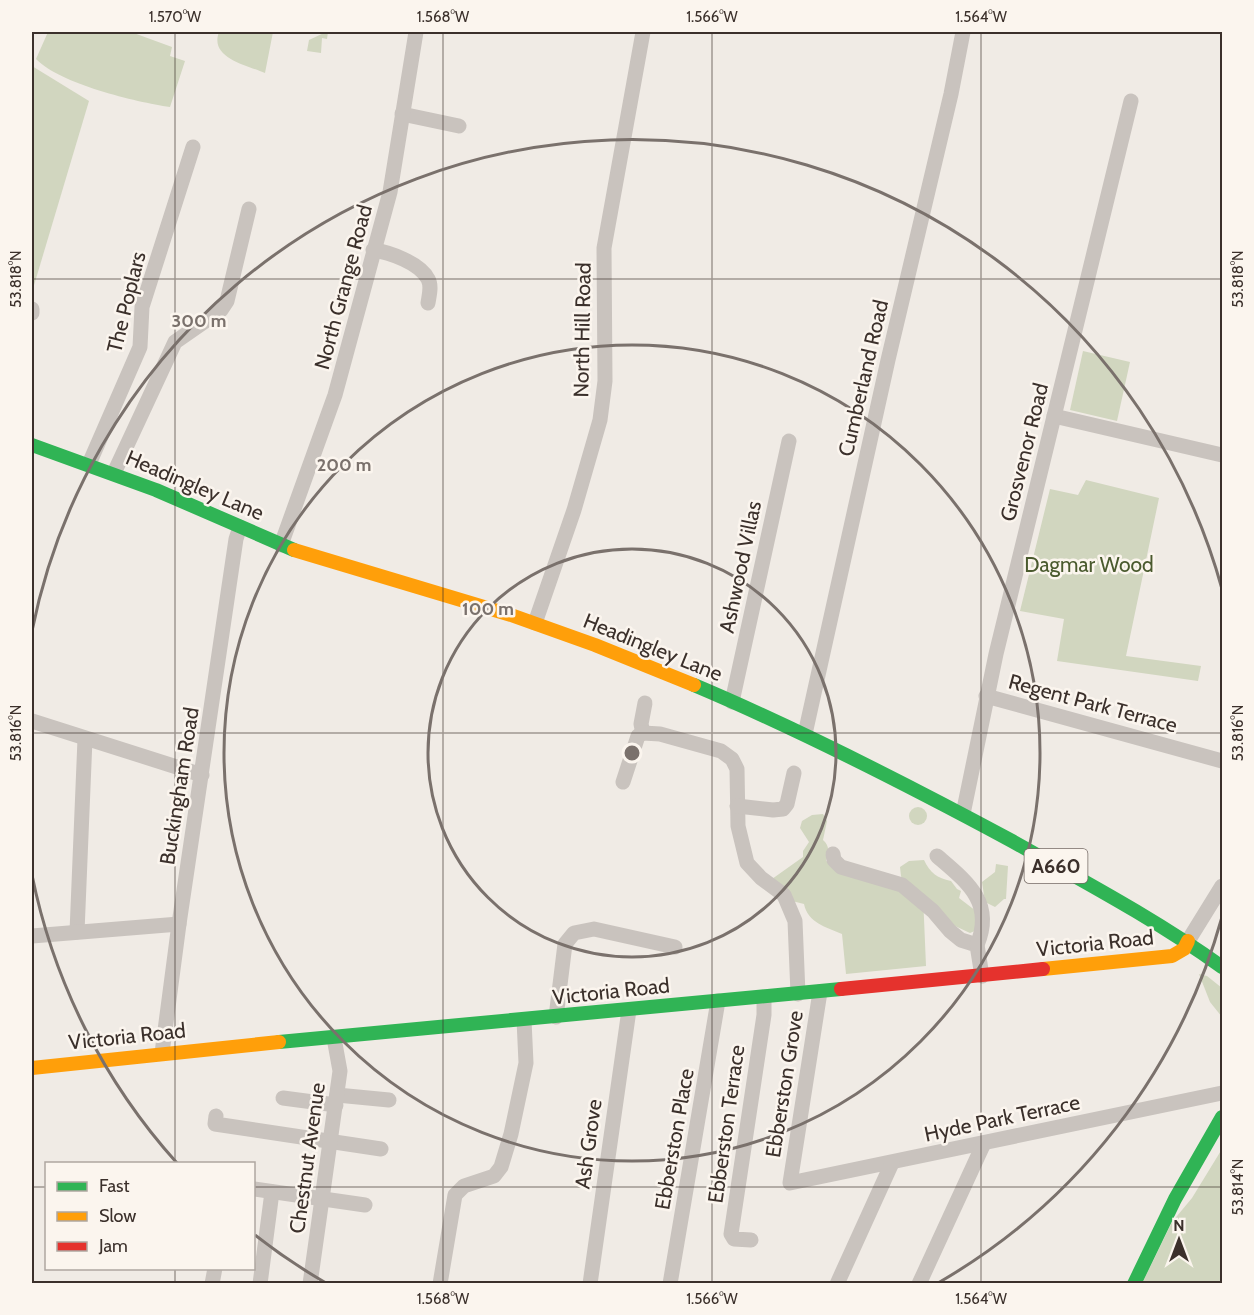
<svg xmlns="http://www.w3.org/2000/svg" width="1254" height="1315" viewBox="0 0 1254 1315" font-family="Cabin,sans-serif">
<rect width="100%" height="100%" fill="#f0ebe5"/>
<g fill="#d1d6bf">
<path d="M48 32H131L172 47 170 56 185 61 170 107C136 102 60 84 36 59Z"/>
<path d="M219 32H273L265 73C247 65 209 58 219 32Z"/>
<polygon points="326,32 328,32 327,39 322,38 321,53 307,51 309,40"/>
<polygon points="32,66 89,101 32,292"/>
<polygon points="1083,351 1130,362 1117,421 1070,410"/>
<polygon points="1086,480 1159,498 1126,656 1201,666 1198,681 1057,661 1064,619 1020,611 1050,489 1078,495"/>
<circle cx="918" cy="816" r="9"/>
<path d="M823 814 827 821 823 840C830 846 829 853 826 861L903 881 901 876 900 867 909 861 924 860C930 873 937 878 951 881L957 889 961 891 959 898 976 911 977 930 970 933 955 926 923 895 926 966 846 974 842 934C826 927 808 923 804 904L792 901 772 879 803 857V851L809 842 800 828 802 821 812 815Z"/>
<polygon points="996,864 1008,866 1006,899 1004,899 995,907 985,902 982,882 995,872"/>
<polygon points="1199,974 1207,976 1222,988 1222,1017 1210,1002"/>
<polygon points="1222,1149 1222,1283 1142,1284 1172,1222 1192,1198"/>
</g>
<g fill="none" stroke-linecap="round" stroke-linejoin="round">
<g stroke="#c9c3be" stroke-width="15">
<polyline points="402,114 459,126"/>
<path d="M373 250C389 252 420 263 428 279 432 286 429 296 428 303"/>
<polyline points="32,309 32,313"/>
<polyline points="1054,416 1222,455"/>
<polyline points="89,464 140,347 142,307 193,147"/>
<polyline points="114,473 175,342 221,310 227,301 249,209"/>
<polyline points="281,545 335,395 390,192 416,32"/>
<polyline points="535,623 574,510 600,420 605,381 604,248 643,32"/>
<polyline points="986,696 1222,761"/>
<polyline points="732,702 789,441"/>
<polyline points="32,721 202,775"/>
<polyline points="643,733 641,724 645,703"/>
<polyline points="805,734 888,360 951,94 963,32"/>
<polyline points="623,782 638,736 643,733 660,734 721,751 732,759 737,769 738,826 747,863 761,878 784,895 795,921 798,994"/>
<polyline points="737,806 773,810 783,809 787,804 794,773"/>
<polyline points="963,814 996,654 1131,101"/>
<polyline points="833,854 834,860 841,867 902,885 933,911 950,931 961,940 977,945 982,976"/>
<path d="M937 856C966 881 995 902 977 945"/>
<polyline points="77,932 85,739"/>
<polyline points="32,936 179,924"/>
<polyline points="1188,941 1222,886"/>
<polyline points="820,992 790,1183 1222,1093"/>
<polyline points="556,1017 565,944 574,933 594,929 675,947"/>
<polyline points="162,1053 179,924 236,539 240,527"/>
<polyline points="337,1095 389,1100"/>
<polyline points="283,1098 336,1105"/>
<polyline points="216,1116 215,1124 381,1149"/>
<polyline points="254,1189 365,1205"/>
<polyline points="751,1240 734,1239 731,1234 764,1015 764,997"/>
<polyline points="212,1284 215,1268"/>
<polyline points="260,1284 272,1192"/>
<polyline points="310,1284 340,1071 334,1038"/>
<polyline points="440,1284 455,1195 464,1186 494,1176 501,1167 511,1134 526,1063 524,1020"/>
<polyline points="590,1284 629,1010"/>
<polyline points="670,1284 718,1001"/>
<polyline points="837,1284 892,1163"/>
<polyline points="919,1284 984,1143"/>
</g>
<g stroke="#30b455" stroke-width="14">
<polyline points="32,445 156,490 294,550"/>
<path d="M694 685C803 731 908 785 1012 841 1083 881 1155 919 1222 967"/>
<polyline points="279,1042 841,989"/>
<polyline points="1134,1284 1175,1199 1222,1117"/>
</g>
<g stroke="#ff9f0a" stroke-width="14">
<polyline points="294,550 511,615 595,645 694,685"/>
<polyline points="1043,969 1172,956 1184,949 1188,941"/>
<polyline points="32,1068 279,1042"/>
</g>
<polyline stroke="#e5322d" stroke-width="14" points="841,989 1043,969"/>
</g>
<path fill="none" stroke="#3b302b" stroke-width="1.5" stroke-opacity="0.45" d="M175 32V1164M443 32V1284M712 32V1284M981 32V1284M32 279H1222M32 733H1222M32 1187H46M254 1187H1222M175 1268V1284"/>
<g fill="none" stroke="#7a716c" stroke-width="3">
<circle cx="632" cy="753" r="204"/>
<circle cx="632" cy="753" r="408"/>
<path d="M1222 917A612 612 0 0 1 938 1283M326 1283A612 612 0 0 1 255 1235M177 1163A612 612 0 0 1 32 875M32 631A612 612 0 0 1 1222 589"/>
</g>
<g text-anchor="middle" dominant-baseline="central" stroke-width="5" stroke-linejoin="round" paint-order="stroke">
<rect fill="#fbf5ee" stroke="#756b66" stroke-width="1.5" x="1024.5" y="849" width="63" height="34" rx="4.5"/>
<g font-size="20" font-weight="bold" fill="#3b302b">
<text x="1056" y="866">A660</text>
</g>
<g font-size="21" fill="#3b302b" stroke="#fbf5ee">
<text transform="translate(343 287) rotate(-75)">North Grange Road</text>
<text transform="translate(126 302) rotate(-76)">The Poplars</text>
<text transform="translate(582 330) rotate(-89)">North Hill Road</text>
<text transform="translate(863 378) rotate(-77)">Cumberland Road</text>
<text transform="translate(1024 452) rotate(-76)">Grosvenor Road</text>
<text transform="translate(195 485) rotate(23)">Headingley Lane</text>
<text transform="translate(740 567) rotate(-78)">Ashwood Villas</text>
<text transform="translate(653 647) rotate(22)">Headingley Lane</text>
<text transform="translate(1093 703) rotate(15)">Regent Park Terrace</text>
<text transform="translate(179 786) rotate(-81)">Buckingham Road</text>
<text transform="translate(1095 943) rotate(-6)">Victoria Road</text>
<text transform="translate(611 991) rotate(-6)">Victoria Road</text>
<text transform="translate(127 1036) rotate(-6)">Victoria Road</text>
<text transform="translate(784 1084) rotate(-81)">Ebberston Grove</text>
<text transform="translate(1002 1118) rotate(-12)">Hyde Park Terrace</text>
<text transform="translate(726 1124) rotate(-82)">Ebberston Terrace</text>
<text transform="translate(674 1139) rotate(-80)">Ebberston Place</text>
<text transform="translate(588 1144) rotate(-82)">Ash Grove</text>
<text transform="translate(307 1158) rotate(-82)">Chestnut Avenue</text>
</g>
<g font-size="21" fill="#4a5a2e" stroke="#fbf5ee">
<text x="1089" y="564">Dagmar Wood</text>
</g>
</g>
<circle cx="632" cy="753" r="9" fill="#7a716c" stroke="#fbf5ee" stroke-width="3"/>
<g font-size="18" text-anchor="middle" font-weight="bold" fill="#7a716c" stroke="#fbf5ee" stroke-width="5" stroke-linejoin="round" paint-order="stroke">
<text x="199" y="327">300 m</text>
<text x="344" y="471">200 m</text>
<text x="488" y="615">100 m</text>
</g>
<rect width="1254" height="1315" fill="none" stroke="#fbf5ee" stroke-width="66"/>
<rect x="45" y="1162" width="210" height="108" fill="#fbf5ee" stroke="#aea6a0" stroke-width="1.5"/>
<rect x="57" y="1182" width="30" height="9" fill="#30b455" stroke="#aea6a0" stroke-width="1.5"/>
<text x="99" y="1192" font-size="18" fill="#3b302b">Fast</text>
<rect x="57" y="1212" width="30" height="9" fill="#ff9f0a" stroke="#aea6a0" stroke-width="1.5"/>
<text x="99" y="1222" font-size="18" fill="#3b302b">Slow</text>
<rect x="57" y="1242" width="30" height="9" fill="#e5322d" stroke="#aea6a0" stroke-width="1.5"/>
<text x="99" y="1252" font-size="18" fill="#3b302b">Jam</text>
<g transform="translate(1179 1240)" stroke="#fbf5ee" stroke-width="4.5" paint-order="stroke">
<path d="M0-4.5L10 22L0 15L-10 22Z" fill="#3b302b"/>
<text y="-9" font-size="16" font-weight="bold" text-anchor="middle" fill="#3b302b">N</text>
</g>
<rect x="33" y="33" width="1188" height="1249" fill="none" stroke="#3b302b" stroke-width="2"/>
<g font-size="15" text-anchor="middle" fill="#3b302b">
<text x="175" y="22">1.570°W</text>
<text x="443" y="22">1.568°W</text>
<text x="712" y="22">1.566°W</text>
<text x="981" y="22">1.564°W</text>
<text transform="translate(16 279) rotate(-90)" y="5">53.818°N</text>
<text transform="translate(1238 279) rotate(-90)" y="5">53.818°N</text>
<text transform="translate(16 733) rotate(-90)" y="5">53.816°N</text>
<text transform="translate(1238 733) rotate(-90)" y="5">53.816°N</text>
<text transform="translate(1238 1187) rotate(-90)" y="5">53.814°N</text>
<text x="443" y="1304">1.568°W</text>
<text x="712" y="1304">1.566°W</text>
<text x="981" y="1304">1.564°W</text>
</g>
</svg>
